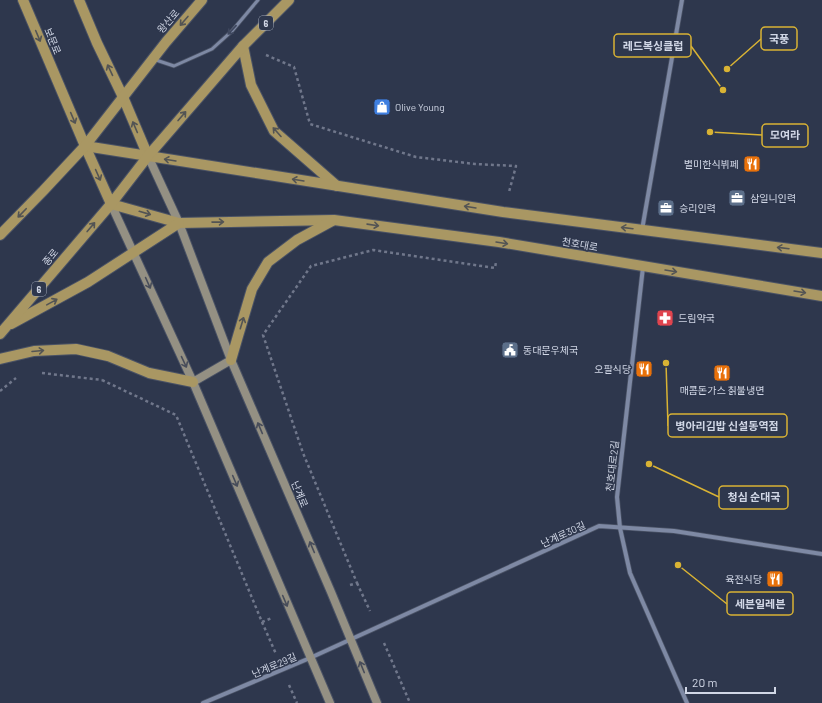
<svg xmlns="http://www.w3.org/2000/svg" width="822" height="703" viewBox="0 0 822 703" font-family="Barlow,'Noto Sans KR',sans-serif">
<rect width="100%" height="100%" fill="#2e374d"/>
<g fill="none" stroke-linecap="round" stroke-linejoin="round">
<g stroke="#4a5265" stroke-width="4.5">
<polyline id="lane" points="156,60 174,66 212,49 232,31 258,0"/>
</g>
<g stroke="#4a5265" stroke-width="5.5">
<g id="street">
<polyline points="642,230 682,0"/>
<polyline points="643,267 617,497 620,528 630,573 687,703"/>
<polyline points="203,703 310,658 599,526 674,531 822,554"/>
</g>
</g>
<g stroke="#4a5265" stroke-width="10">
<g id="secondary">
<polyline points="148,156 179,223 231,360 331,592 377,703"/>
<polyline points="111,204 193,382 330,703"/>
<polyline points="193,382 231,360"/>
</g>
</g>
<g stroke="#4a5265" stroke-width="12">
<g id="primary">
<polyline points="23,0 85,146 111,204"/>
<polyline points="79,0 97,43 123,97 148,156"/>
<polyline points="243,46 251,85 274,131 337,186"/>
<polyline points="85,146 503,212 822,253"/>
<polyline points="111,204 179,223 334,220 499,242 822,296"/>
<polyline points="0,235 43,191 85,146 166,42 202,0"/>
<polyline points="11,324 88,282 179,223"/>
<polyline points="0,334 111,204 148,156 243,46 289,0"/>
<polyline points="0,359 34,351 76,349 108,356 149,373 193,382"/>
<polyline points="231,360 238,336 252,289 268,262 297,240 332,221"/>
</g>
</g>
<g stroke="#70778b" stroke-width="2.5" stroke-dasharray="3 3" stroke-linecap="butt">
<polyline points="266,55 294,67 310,124 416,157 475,164 516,166 509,192"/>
<polyline points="42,373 102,380"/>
<polyline points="102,380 176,415 262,622 272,618"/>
<polyline points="0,391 16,378"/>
<polyline points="357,583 370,611"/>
<polyline points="350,585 357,583 303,453 263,335 311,266 373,250 495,268 496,262"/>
<polyline points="262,622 276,654"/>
<polyline points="384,643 410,703"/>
<polyline points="289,685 297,703"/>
</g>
<use href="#lane" stroke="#7e89a4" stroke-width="3"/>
<use href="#street" stroke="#7e89a4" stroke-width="4"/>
<use href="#secondary" stroke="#949083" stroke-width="8"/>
<use href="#primary" stroke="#a99763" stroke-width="10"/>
</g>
<defs><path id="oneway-shaft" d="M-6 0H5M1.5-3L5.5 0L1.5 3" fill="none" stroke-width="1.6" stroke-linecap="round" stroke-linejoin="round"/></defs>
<g stroke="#535454">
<use href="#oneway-shaft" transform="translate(184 21) rotate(131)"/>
<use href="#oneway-shaft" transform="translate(38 36) rotate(67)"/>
<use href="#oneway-shaft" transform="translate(110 70) rotate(-115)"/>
<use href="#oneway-shaft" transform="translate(182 116) rotate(-49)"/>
<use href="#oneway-shaft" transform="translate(73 118) rotate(67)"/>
<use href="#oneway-shaft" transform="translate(135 127) rotate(-113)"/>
<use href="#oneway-shaft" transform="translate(277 132) rotate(-132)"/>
<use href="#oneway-shaft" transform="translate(170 160) rotate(-171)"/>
<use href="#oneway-shaft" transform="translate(98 175) rotate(66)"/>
<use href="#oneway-shaft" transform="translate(298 180) rotate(-171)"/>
<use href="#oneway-shaft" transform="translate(470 207) rotate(-171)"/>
<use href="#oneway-shaft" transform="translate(22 213) rotate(134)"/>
<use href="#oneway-shaft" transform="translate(145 213) rotate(16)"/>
<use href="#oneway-shaft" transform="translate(218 222) rotate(-1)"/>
<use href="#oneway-shaft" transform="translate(373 225) rotate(8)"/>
<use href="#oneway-shaft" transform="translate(91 227) rotate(-50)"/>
<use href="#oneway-shaft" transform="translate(627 228) rotate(-173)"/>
<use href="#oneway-shaft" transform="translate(502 243) rotate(9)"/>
<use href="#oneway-shaft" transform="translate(783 248) rotate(-173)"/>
<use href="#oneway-shaft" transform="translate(671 271) rotate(9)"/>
<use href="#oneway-shaft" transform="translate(800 292) rotate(9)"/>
<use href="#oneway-shaft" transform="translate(52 302) rotate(-29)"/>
<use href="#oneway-shaft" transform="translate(242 323) rotate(-73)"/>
<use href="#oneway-shaft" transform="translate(38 351) rotate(-5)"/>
</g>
<use stroke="#3e475e" href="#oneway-shaft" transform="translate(232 30) rotate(133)"/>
<g stroke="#484d5a">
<use href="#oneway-shaft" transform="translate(148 283) rotate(66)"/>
<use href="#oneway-shaft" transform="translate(184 362) rotate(65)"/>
<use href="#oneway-shaft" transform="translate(260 428) rotate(-113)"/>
<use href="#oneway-shaft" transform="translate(235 481) rotate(67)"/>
<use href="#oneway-shaft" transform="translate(312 547) rotate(-113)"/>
<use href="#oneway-shaft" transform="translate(285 601) rotate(67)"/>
<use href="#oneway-shaft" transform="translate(362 667) rotate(-112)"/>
</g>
<defs>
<g id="shop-square" transform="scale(0.9)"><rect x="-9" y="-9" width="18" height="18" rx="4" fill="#3f7fe0" stroke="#2e374d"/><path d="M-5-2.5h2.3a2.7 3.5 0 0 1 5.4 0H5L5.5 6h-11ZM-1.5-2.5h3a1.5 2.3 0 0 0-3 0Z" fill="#fff"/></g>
<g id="restaurant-square" transform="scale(0.9)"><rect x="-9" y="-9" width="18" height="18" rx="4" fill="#e8710a" stroke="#2e374d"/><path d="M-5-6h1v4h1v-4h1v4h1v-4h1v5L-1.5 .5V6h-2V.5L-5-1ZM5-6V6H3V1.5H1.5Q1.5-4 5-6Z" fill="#fff"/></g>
<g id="office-square" transform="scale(0.9)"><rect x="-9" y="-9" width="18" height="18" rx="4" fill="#5c6f8a" stroke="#2e374d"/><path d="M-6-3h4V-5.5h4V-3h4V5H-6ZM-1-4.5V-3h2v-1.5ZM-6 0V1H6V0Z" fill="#fff"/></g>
<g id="pharmacy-square" transform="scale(0.9)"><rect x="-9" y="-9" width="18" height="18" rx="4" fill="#e0444e" stroke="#2e374d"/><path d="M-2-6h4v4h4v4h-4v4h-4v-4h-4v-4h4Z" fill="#fff"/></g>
<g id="civic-square" transform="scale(0.9)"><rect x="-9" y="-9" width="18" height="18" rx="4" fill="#5c6f8a" stroke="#2e374d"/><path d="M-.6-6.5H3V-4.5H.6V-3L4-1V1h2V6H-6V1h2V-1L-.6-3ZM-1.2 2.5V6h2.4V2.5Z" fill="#fff"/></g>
</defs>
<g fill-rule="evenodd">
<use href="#shop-square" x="382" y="107"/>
<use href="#restaurant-square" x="752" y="164"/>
<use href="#office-square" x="737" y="198"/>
<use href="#office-square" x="666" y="208"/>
<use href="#pharmacy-square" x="665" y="318"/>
<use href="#civic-square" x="510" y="350"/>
<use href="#restaurant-square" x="644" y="369"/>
<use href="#restaurant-square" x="722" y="373"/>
<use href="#restaurant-square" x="775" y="579"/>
</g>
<g text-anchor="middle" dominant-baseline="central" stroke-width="3" stroke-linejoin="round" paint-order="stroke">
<g fill="#2e374d" stroke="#a0a7b8" stroke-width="1">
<rect x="259" y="16" width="14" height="14" rx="3"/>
<rect x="32" y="282" width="14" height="14" rx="3"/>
</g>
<g font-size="9" font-weight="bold" fill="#d1d7e6">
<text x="266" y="23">6</text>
<text x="39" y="289">6</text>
</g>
<g font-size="10" fill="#d1d7e6" stroke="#2e374d">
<text transform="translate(168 21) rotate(-49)">왕산로</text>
<text transform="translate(53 41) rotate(67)">보문로</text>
<text transform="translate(580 244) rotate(10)">천호대로</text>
<text transform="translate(50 257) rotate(-50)">종로</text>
<text transform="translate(612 466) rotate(-84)">천호대로2길</text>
<text transform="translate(300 494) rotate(67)">난계로</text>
<text transform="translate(563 534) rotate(-25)">난계로30길</text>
<text transform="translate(274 665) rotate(-23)">난계로29길</text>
</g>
<g font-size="10" fill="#d1d7e6" stroke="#2e374d" text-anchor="start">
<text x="395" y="107">Olive Young</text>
<text x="739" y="164" text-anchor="end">별미한식뷔페</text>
<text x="750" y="198">삼일니인력</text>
<text x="679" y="208">승리인력</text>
<text x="678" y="318">드림약국</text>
<text x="523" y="350">동대문우체국</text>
<text x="631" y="369" text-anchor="end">오팔식당</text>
<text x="722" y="390" text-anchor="middle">매콤돈가스 칡불냉면</text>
<text x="762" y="579" text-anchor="end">육전식당</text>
</g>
</g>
<path fill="none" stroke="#d9b334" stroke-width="1.5" d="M727 69L761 39M723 90L691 46M710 132L762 135M666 363L668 426M649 464L719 497M678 565L727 604"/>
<g fill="#d9b334" stroke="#2e374d" stroke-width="1.5">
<circle cx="727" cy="69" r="4"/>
<circle cx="723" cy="90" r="4"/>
<circle cx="710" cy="132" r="4"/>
<circle cx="666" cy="363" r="4"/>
<circle cx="649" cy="464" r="4"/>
<circle cx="678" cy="565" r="4"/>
</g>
<g fill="#2e374d" stroke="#d9b334" stroke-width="1.5">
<rect x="761" y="27" width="36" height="23" rx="4"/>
<rect x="614" y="34" width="77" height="23" rx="4"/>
<rect x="762" y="124" width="46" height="23" rx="4"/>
<rect x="668" y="414" width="119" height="23" rx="4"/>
<rect x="719" y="486" width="69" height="23" rx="4"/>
<rect x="727" y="592" width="66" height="23" rx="4"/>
</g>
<g font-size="11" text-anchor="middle" font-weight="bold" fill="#d1d7e6">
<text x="779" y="43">국풍</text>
<text x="653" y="50">레드복싱클럽</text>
<text x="785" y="139">모여라</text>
<text x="727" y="430">병아리김밥 신설동역점</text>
<text x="754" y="501">청심 순대국</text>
<text x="760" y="608">세븐일레븐</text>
</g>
<path d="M686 687v6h89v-6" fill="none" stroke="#d1d7e6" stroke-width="2"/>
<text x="692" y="687" font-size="12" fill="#d1d7e6" stroke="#2e374d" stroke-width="3" paint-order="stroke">20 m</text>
</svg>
